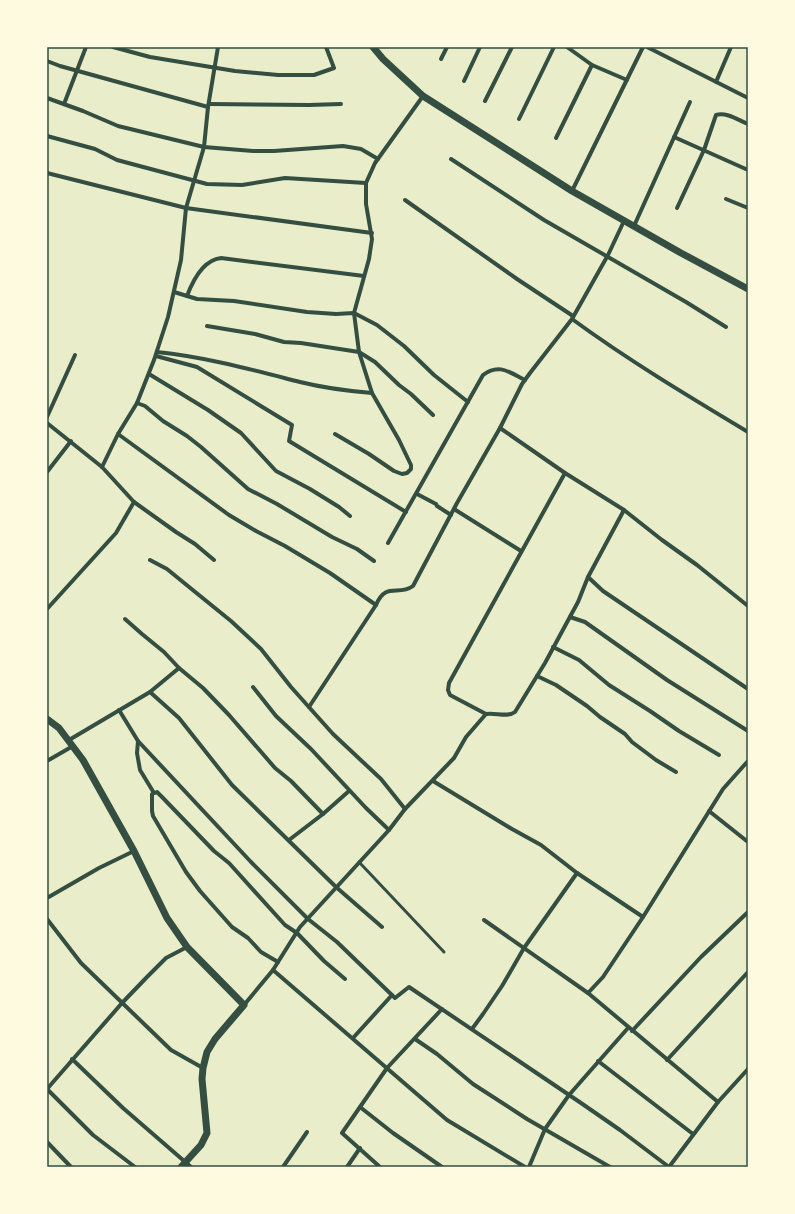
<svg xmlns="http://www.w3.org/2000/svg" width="795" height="1214" viewBox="0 0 795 1214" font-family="Helvetica,sans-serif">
<rect width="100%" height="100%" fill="#e9edc9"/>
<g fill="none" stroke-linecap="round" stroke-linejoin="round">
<polyline stroke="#344e41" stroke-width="3" points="359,862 444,952"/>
<g stroke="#344e41" stroke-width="4">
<polyline points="113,47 150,57 235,71 278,75 314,75 334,68 326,47"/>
<polyline points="567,47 592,65 627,80"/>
<polyline points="647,47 748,98"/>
<polyline points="441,59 447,47"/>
<polyline points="47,61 60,66 208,107"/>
<polyline points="464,81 480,47"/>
<polyline points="716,82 731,47"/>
<polyline points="423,96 375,163 366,183 366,204 372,239 369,259 354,313 377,325 404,346 434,375 468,402"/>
<polyline points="47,98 83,111 118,126 204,147 253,151 274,151 343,146 361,149 378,159"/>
<polyline points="485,101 512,47"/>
<polyline points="64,104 86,47"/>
<polyline points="209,104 309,105 341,104"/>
<polyline points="519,119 554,47"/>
<polyline points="47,136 95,149 117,160 207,184 242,185 285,178 366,183"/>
<polyline points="674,137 748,170"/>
<polyline points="556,138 592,65"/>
<polyline points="451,159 544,220 686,302 726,327"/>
<polyline points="47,173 186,208 372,233"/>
<polyline points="572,191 643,47"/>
<polyline points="726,199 748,208"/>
<polyline points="405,200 517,279 573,316"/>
<path d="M677 208 704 150 716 115C727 112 738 120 748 124"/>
<polyline points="634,226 690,102"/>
<polyline points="174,292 197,299 234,301 307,312 336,314 354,313 359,352 372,393 399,440 411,465 411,469 407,473 402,474 394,471 369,454 335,434"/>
<path d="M187 296C193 280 203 260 221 258L364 276"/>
<path d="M572 319C628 360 688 396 748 432"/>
<polyline points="207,326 255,334 284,342 301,343 359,352 375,362 399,385 411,394 433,415"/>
<path d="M157 352C206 357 253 370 300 382 324 388 348 391 372 393"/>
<polyline points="156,356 197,367 292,425 289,441 406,512"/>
<polyline points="149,374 208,410 241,433 276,471 310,489 339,507 350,516"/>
<polyline points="137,403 145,406 163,421 187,436 201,447 248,489 277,504 332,537 357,549 374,561"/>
<polyline points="47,417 75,355"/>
<polyline points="47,423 102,467 134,502 176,532 195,544 214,560"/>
<polyline points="500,428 565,473 624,510 662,540 697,565 748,606"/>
<polyline points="118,434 229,515 256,531 285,546 330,573 376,605"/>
<polyline points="102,467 118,434 137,403 154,360 168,317 181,260 186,208 204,147 208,107 218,47"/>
<polyline points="47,472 71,441"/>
<polyline points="417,494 436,504 437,506 451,515"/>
<polyline points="454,509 521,551"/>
<path d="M388 543 483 375C499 363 509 372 525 380"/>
<polyline points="150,560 167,569 194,591 231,621 261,649 291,687 333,734 381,779 405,809"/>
<polyline points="588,577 603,591 748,689"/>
<polyline points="47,609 116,533 134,502"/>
<polyline points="570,617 585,622 667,680 748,731"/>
<polyline points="125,619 142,634 164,652 179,668 203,688 229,715 275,768 291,781 323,814"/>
<polyline points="553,647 579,660 609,685 650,711 679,731 719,755"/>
<polyline points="537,676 556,685 587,706 600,717 625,734 632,742 656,760 676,772"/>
<polyline points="253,687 276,716 311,749 366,808 389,830"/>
<polyline points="150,692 179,718 232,785 336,887 382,927"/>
<path d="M309 707 376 605C386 581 398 597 413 586L457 503 500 428 522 384 530 373 572 319 608 255 624 221"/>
<polyline points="119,710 138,741 137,753 140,770 154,793"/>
<polyline points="486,714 450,695 448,690 449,683 565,473"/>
<path d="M486 714C495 712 507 718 515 712L545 663 578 602 588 577 624 510"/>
<polyline points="69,740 150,692 179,668"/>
<polyline points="138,741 251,862 308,919 337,942 395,998 409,987 581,1103 620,1130 669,1167"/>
<polyline points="47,761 73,746"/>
<polyline points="433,781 512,829 541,845 577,873 643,917"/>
<polyline points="709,811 748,842"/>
<polyline points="289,840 323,814 349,791"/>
<polyline points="47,898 99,868 134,851"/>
<polyline points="47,919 81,963 171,1050 203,1068"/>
<polyline points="484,920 588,993 718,1102"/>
<polyline points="278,962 261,952 248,938 232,927 200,891 186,872 153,816 152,811 152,794 157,792 163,798 214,851 229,863 285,925 297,933 324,961 345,979"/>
<polyline points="273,970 447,1120 525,1167"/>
<polyline points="588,993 603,977 643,917 723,789 748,761"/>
<polyline points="244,1005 273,970 300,927 389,830 405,809 454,758 466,737 486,714"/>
<polyline points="472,1029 483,1014 502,986 524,948 577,873"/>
<polyline points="632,1031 701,957 748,912"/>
<polyline points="353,1038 392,995"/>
<polyline points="415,1039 437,1054 473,1084 527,1119 610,1167"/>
<polyline points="72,1059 123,1108 191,1167"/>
<polyline points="667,1060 748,972"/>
<polyline points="598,1061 693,1134"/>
<polyline points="47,1089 122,1003 147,977 166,958 187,947"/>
<polyline points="47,1089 93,1135 135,1167"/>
<polyline points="360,1107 393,1133 442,1167"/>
<polyline points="47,1142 71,1167"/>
<polyline points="283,1167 307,1132"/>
<polyline points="347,1167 360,1148"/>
<polyline points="380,1167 342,1133 387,1068 442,1009"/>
<polyline points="529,1167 545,1129 569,1095 628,1028"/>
<polyline points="669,1167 718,1102 748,1069"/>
</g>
<g stroke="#344e41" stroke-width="7">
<polyline points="373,47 383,59 423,96 572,191 681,253 748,289"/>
<polyline points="47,719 59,728 83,760 134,851 167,918 187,947 244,1005 215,1039 207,1052 203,1068 202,1079 207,1133 201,1145 181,1167"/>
</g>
</g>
<rect width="795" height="1214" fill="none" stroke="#fefae0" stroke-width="96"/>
<rect x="48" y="48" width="699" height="1118" fill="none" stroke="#344e41" stroke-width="1.5"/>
</svg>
